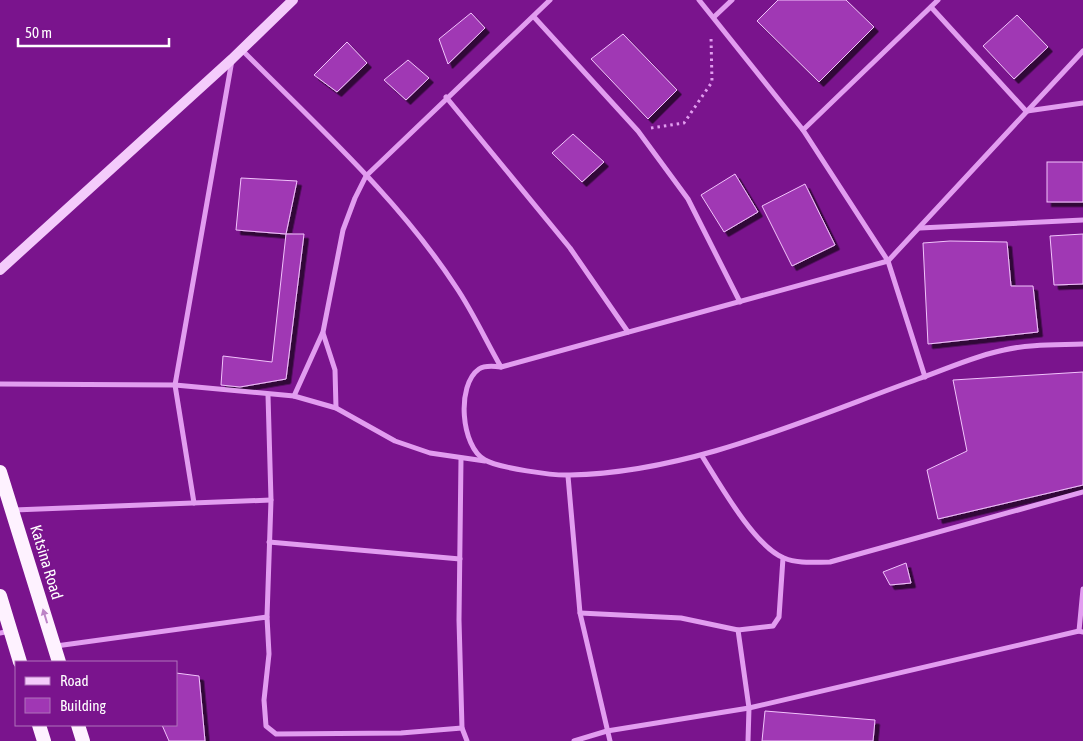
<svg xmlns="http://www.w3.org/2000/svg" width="1083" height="741" viewBox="0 0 1083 741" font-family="'Asap Condensed',sans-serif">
<defs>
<filter id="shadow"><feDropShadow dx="4.5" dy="4.5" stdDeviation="0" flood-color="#0009"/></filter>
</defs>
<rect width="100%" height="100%" fill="#7a148d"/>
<g fill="#a037b4" stroke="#f2c4fc" filter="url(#shadow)">
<polygon points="778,0 846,0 874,27 819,82 757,21"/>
<polygon points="471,13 485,28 448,64 439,39"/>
<polygon points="1017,15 1048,47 1014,79 983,46"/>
<polygon points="623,34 677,90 648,119 591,59"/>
<polygon points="347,42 367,63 337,92 314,75"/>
<polygon points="408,60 429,78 406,100 384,80"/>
<polygon points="573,134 604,162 582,182 552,153"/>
<rect x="1047" y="162" width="36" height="40"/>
<polygon points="735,174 758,212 724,232 701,195"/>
<polygon points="241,178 297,181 286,234 236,230"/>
<polygon points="805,184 835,245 792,266 762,206"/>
<polygon points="286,234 304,234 286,379 240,387 221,385 223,356 272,362"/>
<polygon points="1083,234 1083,284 1054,285 1050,236"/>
<polygon points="950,241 1007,242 1011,286 1033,286 1038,332 928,344 923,243"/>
<polygon points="1083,372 1083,485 938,519 927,470 967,451 953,380"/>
<polygon points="906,563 911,583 890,585 883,572"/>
<polygon points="176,673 199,676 205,741 169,741 162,725 176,725"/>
<polygon points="765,711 875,720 873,741 762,741"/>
</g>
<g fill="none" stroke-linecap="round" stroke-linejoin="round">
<polyline stroke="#e29df0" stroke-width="3" stroke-dasharray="2.5 4" stroke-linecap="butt" points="651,128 684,123 712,82 711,37"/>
<g stroke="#e29df0" stroke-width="5">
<path d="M699 0 803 130 888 261 501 367C494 366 485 365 479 369 456 385 461 447 485 460 498 468 555 476 570 475 689 473 807 419 918 379 947 369 974 356 1004 350 1029 344 1057 345 1083 344"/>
<polyline points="931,7 1026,111"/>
<polyline points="534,17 638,131 688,199 740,302"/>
<polyline points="714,17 732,0"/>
<path d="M242 50C316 125 398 198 456 287 473 312 486 341 501 367"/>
<polyline points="446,97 570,248 628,332"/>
<polyline points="1027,111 1083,103"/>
<polyline points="803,130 938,0"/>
<polyline points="920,228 1083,220"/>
<polyline points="323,333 335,370 336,408"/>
<polyline points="925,377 888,261 1083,51"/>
<polyline points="0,384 175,385 294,396 336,408 395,441 430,453 485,461"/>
<polyline points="294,396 323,332 343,230 355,198 366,176 550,0"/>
<path d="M702 456C719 483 755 547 784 558 798 564 815 562 830 562L1083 492"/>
<polyline points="461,459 459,620 462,728 467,741"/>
<polyline points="568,476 580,613 610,741"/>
<polyline points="194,503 175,385 232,60"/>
<polyline points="14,510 271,500"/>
<polyline points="269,542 460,559"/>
<polyline points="580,613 681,618 738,630 773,626 779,617 783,558"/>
<polyline points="267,617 271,500 268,395"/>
<polyline points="738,630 749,708 748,741"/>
<polyline points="1079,631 1083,589"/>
<polyline points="0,633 10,631"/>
<polyline points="56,646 267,617 269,654 264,700 266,726 276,734 401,733 462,728"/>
<polyline points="574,741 607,731 749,708 1079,631 1083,632"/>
</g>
<polyline stroke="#f4cbfb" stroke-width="10" points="0,270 232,59 293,0"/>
<g stroke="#fef2ff" stroke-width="14">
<polyline points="0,472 59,662"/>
<polyline points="0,596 20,662"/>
<polyline points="39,725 44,741"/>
<polyline points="78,725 83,741"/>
</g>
</g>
<defs><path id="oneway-solid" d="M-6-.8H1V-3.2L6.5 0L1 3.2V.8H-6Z" transform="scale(1.25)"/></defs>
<use fill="#bc83c6" href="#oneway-solid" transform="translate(45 616) rotate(-107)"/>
<g text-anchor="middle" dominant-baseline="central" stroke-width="4" stroke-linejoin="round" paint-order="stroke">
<g font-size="16" fill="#fff" stroke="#7a148d">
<text transform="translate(47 562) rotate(73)">Katsina Road</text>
</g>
</g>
<rect x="15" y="661" width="162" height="65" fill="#7a148d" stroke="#af72bb"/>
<rect x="25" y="677" width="25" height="8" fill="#f4cbfb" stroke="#af72bb"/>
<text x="60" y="686" font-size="15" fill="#ffffff">Road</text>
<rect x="25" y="698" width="25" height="15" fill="#a037b4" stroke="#af72bb"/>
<text x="60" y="711" font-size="15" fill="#ffffff">Building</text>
<path d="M18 38v8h151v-8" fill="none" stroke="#ffffff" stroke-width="2.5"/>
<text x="25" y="38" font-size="15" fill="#ffffff" stroke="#7a148d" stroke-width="4" paint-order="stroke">50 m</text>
</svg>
